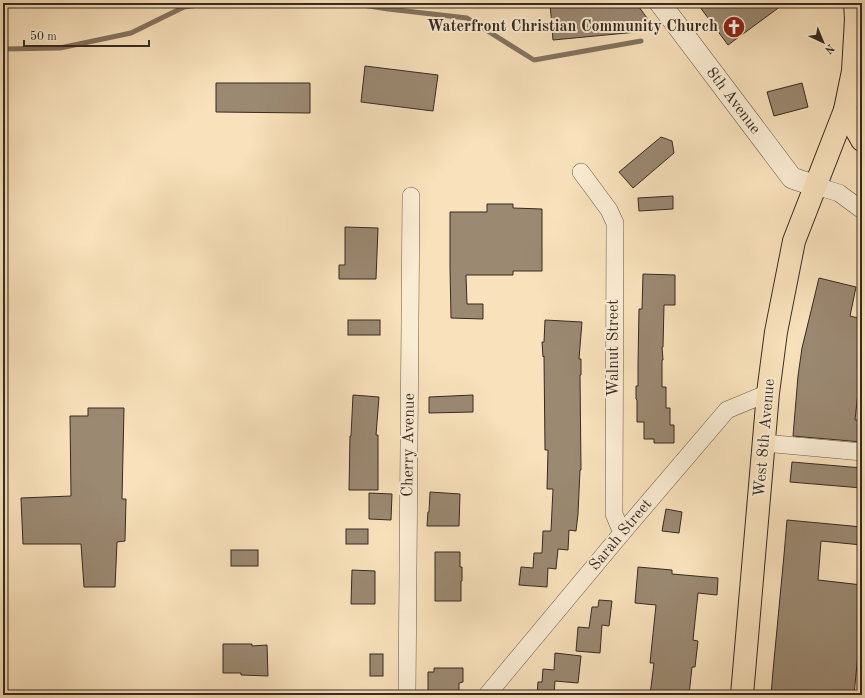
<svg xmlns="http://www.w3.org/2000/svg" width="865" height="698" viewBox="0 0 865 698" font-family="'Old Standard TT',serif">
<rect width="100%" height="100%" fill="#f8e1bb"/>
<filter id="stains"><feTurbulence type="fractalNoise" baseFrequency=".005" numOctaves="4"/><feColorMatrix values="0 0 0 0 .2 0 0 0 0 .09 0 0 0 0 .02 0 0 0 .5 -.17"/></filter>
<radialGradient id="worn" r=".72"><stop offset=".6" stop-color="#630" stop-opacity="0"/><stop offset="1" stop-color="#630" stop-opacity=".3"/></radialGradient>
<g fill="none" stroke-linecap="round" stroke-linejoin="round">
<g stroke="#83735f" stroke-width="5">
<polyline points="350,3 388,9 467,18 534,60 641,41"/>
<polyline points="3,49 60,48 131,33 184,7 215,3"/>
</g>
</g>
<g fill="#9b8972" stroke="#372a22">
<polygon points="550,3 636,3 650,22 637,32 553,40"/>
<polygon points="697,3 785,3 728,45"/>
<polygon points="365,66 438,75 433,111 361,102"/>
<polygon points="216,83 310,83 310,113 216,112"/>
<polygon points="802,83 808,107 774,116 767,92"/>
<polygon points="661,137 672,141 674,153 633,188 619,172"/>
<polygon points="673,196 673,209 639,211 638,198"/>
<polygon points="487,204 513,204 513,208 542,209 542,271 513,271 513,275 466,275 467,304 483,304 483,319 451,318 450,267 450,212 487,212"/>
<polygon points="345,227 378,228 376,279 339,279 339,265 345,265"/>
<polygon points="643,274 675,275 675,305 664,305 663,347 662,347 663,360 662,360 662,387 666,387 666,408 670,408 670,425 674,425 674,443 654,443 654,439 644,439 644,422 637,422 637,400 636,399 636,386 638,386 638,364 639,309 642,309"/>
<polygon points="819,278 856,287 850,316 862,319 862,357 861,357 860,383 859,383 855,420 862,420 862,442 793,436 798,376 802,348"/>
<rect x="348" y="320" width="32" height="15"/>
<polygon points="545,320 582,322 579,359 581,359 581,375 580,375 581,470 580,470 578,514 576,531 569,530 568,550 558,549 556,569 548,568 547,587 519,585 521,567 533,568 534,553 542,553 543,531 551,531 553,489 547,489 548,450 545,450 544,356 543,357 542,342 544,342"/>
<polygon points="353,395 379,397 376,435 378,435 378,490 349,490 350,436 351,436"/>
<polygon points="473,395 473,412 429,413 429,397"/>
<polygon points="88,408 124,408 122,499 126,499 125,541 117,542 115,587 84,587 81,544 23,544 21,498 71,496 70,416 88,416"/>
<polygon points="792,462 862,468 862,488 790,482"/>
<polygon points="430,492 460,494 459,526 427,526 428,512 429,512"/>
<polygon points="369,493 392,494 391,520 369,519"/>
<polygon points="666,509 682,512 679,533 662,531"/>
<polygon points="787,520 862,527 862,545 821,541 818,580 862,585 862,612 854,695 771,695 773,671 784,555"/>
<rect x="346" y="529" width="22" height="15"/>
<rect x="231" y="550" width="27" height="16"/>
<polygon points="435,552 460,552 460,567 462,567 462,581 461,581 461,601 435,601"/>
<polygon points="638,567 672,570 672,574 718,578 717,595 698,593 693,640 698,641 695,667 692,667 689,695 650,695 654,663 650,663 656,605 635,603"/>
<polygon points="352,570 375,571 375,604 351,604"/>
<polygon points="599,600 612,601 609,626 602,625 600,653 576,651 578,627 589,628 592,607 598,607"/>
<polygon points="223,644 252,644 252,646 267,645 268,676 241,675 241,673 223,673"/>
<polygon points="555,653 581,656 578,683 555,681 554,695 537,695 538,682 542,682 543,669 554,670"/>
<rect x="370" y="654" width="13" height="22"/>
<polygon points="434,668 463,668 463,682 459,683 459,695 428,695 428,672 434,672"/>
</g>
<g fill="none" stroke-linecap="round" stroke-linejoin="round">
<g stroke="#675848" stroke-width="18">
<g id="minor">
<polyline points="581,172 609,210 615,223 614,514 622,533"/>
<polyline points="816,186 839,193 862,210"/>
<polyline points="764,443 862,452"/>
<polyline points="407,695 411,196"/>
<polyline points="487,695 622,533 727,410 768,393"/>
</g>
</g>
<g stroke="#675848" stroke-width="22">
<polyline id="tertiary" points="660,3 792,178 816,186"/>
</g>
<g stroke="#372a22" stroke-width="24">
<g id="primary">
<polyline points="845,110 862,140"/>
<polyline points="742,695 768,393 776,332 794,241 845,110 853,71 856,19 855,3"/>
</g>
</g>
<use href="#minor" stroke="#faecd3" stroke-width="17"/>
<use href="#tertiary" stroke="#faecd3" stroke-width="21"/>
<use href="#primary" stroke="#f8e1bb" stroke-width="22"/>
</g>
<defs>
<g id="church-disc" transform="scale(1.15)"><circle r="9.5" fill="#8f2418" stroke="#faecd3"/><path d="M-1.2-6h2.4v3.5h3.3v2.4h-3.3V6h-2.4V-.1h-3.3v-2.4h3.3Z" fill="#fff"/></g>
</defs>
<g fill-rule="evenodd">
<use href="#church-disc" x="734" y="27"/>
</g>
<g text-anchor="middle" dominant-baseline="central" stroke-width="4" stroke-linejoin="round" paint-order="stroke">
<g font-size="16" font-weight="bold" fill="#372a22" stroke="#faecd3" text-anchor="end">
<text x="718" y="27">Waterfront Christian Community Church</text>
</g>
<g font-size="16" fill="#372a22" stroke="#faecd3">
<text transform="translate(733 101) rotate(53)">8th Avenue</text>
<text transform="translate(614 348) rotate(-90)">Walnut Street</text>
<text transform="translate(765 438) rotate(-85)">West 8th Avenue</text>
<text transform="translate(409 445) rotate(-89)">Cherry Avenue</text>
<text transform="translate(621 535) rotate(-50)">Sarah Street</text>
</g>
</g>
<rect width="865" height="698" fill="none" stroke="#f8e1bb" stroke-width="16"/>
<rect x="4" y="4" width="857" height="690" fill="none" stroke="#372a22" stroke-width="2"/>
<rect x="8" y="8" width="849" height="682" fill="none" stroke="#372a22"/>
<g transform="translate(823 42) rotate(136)" stroke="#faecd3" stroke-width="3" paint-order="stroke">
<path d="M0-3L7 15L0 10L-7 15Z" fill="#372a22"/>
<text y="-6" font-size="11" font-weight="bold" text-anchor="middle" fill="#372a22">N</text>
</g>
<path d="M24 40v6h125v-6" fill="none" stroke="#372a22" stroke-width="2"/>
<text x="30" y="40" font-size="12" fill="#372a22" stroke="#faecd3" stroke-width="3" paint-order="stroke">50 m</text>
<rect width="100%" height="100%" filter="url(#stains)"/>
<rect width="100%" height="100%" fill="url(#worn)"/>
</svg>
